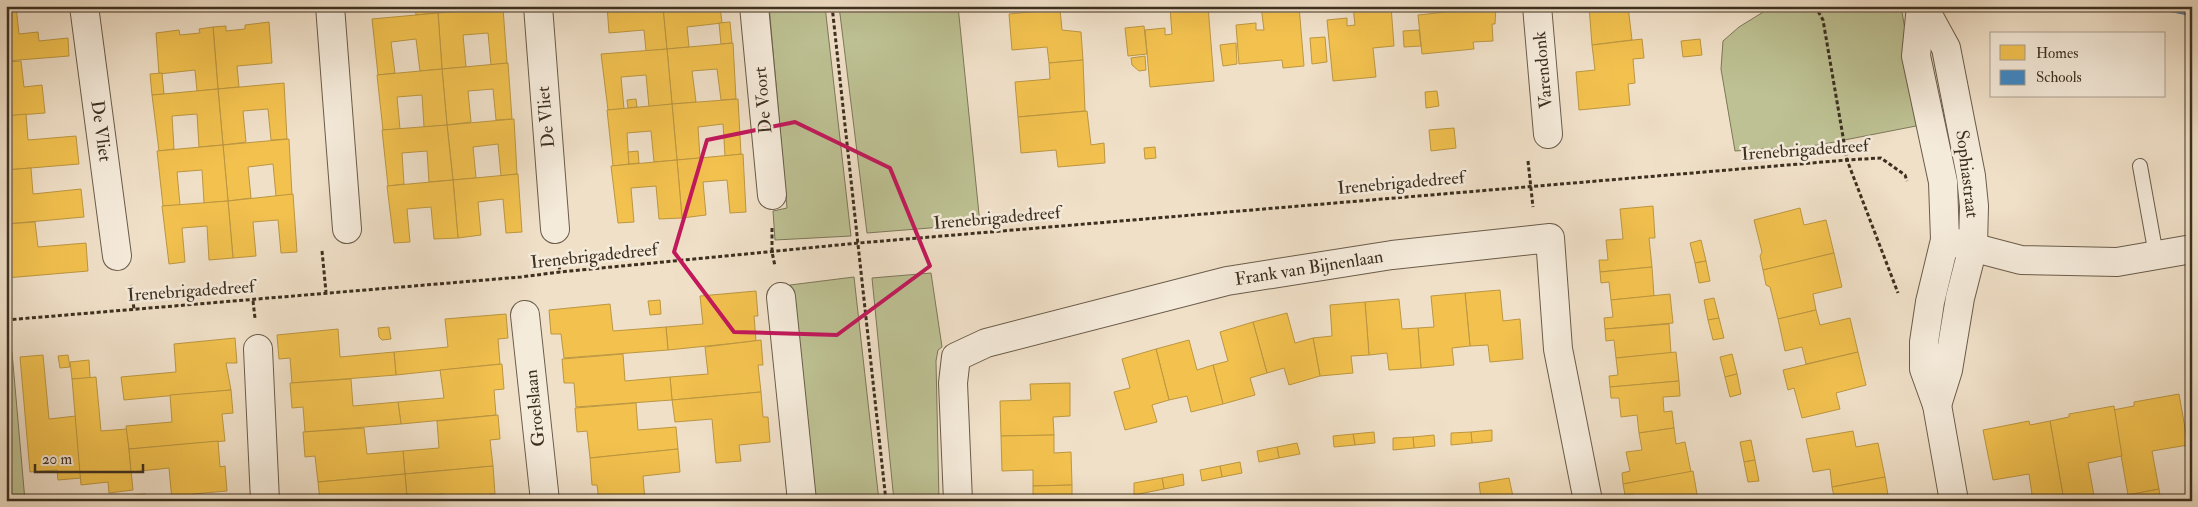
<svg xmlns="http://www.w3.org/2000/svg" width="2198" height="507" viewBox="0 0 2198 507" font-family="'IM FELL Double Pica',serif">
<rect width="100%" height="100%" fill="#f0e0c8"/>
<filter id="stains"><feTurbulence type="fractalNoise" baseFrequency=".004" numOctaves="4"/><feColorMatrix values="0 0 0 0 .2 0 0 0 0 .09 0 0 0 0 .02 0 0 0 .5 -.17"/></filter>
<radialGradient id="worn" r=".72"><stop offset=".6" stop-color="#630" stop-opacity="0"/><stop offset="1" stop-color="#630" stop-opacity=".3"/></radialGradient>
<g fill="#bdc193" stroke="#7d785a">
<polygon points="769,6 825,6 851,236 775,240 773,211 787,208"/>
<polygon points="839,6 958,6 980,224 867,233"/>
<polygon points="1773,6 1901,6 1921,125 1819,145 1735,151 1721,69 1723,41 1739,27"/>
<polygon points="931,273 942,347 938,350 936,361 939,501 894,501 872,278"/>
<polygon points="854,277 879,501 812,501 790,285"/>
<polygon points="6,352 12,352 25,501 6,501"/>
</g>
<g fill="#f2c14e" stroke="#bc9640">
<polygon points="16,6 19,34 38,32 39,41 68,38 69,56 6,61 6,7"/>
<polygon points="415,6 437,6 438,13 416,15"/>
<polygon points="437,6 458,6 459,12 438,13"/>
<polygon points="607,6 663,6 667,49 646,51 644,30 609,33"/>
<polygon points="663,6 720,6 722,23 687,27 689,47 667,49"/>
<polygon points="1208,6 1214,81 1150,87 1145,30 1165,28 1165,35 1172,34 1170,8"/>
<polygon points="1261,6 1299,6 1304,66 1283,68 1282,60 1239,64 1236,25 1256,23 1256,30 1264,30"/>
<polygon points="1353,6 1391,6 1394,46 1373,48 1376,77 1333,81 1327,20 1347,18 1347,26 1355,25"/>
<polygon points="1446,6 1496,6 1495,24 1492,24 1493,41 1473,42 1474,49 1422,54 1418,15 1446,12"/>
<polygon points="1589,6 1628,6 1632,40 1592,45"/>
<polygon points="503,8 507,63 491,65 488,33 463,35 466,67 442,69 438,13"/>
<polygon points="1060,9 1062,30 1081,32 1083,60 1049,63 1047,47 1012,50 1009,14"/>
<polygon points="438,13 442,69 420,71 416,39 391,42 395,73 378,75 372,19"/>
<polygon points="269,22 272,63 237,66 239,87 218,89 213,27 226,26 226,31 245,29 245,25"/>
<polygon points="730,22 732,43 721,44 719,23"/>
<polygon points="1144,26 1147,54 1128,56 1125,28"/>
<polygon points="213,27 218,89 197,91 195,70 159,74 156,33 179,30 180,35 200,33 199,29"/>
<polygon points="1419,30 1421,46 1404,47 1403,31"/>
<polygon points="1325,37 1327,62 1312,64 1310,38"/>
<polygon points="1642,39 1644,58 1633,59 1635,83 1628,84 1630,105 1579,110 1576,72 1595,70 1592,45"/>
<polygon points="1700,39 1702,55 1683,57 1681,41"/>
<polygon points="733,43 736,99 721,100 717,69 692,71 696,102 672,104 667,49"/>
<polygon points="1236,43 1237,64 1223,66 1220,45"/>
<polygon points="667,49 672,104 649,107 646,75 621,77 624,109 608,110 601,54"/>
<polygon points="1145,56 1146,70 1139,71 1132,65 1131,58"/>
<polygon points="1083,60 1085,111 1018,117 1015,82 1050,79 1049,63"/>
<polygon points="21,61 24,87 42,85 45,113 6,116 6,62"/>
<polygon points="508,63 512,119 496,120 493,89 468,91 471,122 447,125 442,69"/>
<polygon points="442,69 447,125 424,127 422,95 397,97 400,129 383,130 377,75"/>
<polygon points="162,73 164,94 152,95 150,74"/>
<polygon points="284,83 287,139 271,140 268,109 243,111 246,142 223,145 218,89"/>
<polygon points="218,89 223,145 199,147 197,114 172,116 174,149 159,151 152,95"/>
<polygon points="1437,91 1439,106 1426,108 1425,92"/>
<polygon points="636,99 637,107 628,108 627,100"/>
<polygon points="738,99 741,154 725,156 723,124 698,127 700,158 677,160 672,104"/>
<polygon points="672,104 677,160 654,162 651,131 627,133 629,164 613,166 607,110"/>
<polygon points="1087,111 1091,145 1104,143 1105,163 1058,167 1056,150 1021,153 1018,117"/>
<polygon points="26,114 28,140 76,136 79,164 6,170 6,116"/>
<polygon points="514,119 517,174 501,176 498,144 473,147 476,178 453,180 447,125"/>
<polygon points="447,125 453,180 429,182 427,151 402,153 404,184 388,186 382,130"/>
<polygon points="1454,128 1456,148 1431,151 1429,130"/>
<polygon points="289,139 292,195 276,196 273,164 248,167 251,198 228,201 223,145"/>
<polygon points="223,145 228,201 204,203 202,170 177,172 180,205 163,206 157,151"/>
<polygon points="1155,147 1156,158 1145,159 1144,148"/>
<polygon points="638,151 639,163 629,164 628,152"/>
<polygon points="743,154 746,212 730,213 727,180 703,182 706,215 682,218 677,160"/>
<polygon points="677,160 682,218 659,219 656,186 631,188 634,222 618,223 611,166"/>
<polygon points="31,168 33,194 81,189 84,217 6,224 6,170"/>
<polygon points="518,174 522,232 506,233 503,199 478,202 481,235 458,238 453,180"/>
<polygon points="453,180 458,238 434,239 431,207 407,209 410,242 394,243 387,186"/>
<polygon points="293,194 297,252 281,253 278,220 253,222 256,256 233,258 228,201"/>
<polygon points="228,201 233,258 209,260 207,226 182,228 185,262 169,264 162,206"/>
<polygon points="1653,206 1655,238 1649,238 1652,267 1600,272 1599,260 1608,260 1606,240 1623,239 1620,209"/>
<polygon points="1800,208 1804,225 1826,220 1834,253 1763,270 1760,256 1762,252 1754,220"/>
<polygon points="35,222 38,247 86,243 88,271 6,278 6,224"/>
<polygon points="1701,240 1706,261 1695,263 1690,243"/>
<polygon points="1834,253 1842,287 1813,294 1816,310 1778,319 1770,287 1766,285 1763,270"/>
<polygon points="1706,261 1710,281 1699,283 1695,263"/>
<polygon points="1652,267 1654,296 1611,300 1609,282 1601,283 1600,272"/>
<polygon points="1500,290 1503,321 1520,319 1523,359 1490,362 1488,345 1470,346 1465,293"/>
<polygon points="756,291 758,316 754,316 756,341 668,350 666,327 703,324 700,296"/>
<polygon points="1465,293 1470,346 1452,348 1454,365 1421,368 1418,328 1434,327 1431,296"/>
<polygon points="1670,294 1673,323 1605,329 1604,318 1613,317 1611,300"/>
<polygon points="1714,298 1719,318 1708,320 1704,300"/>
<polygon points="1399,299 1402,329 1418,328 1421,368 1389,370 1387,353 1369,355 1365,302"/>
<polygon points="660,300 661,314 650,315 648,301"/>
<polygon points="1365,302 1369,355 1351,356 1353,373 1320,376 1313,338 1332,336 1330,305"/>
<polygon points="610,304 613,331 666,327 668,350 564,358 561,334 551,334 549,310"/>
<polygon points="1816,310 1820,325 1850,318 1858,352 1806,364 1802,347 1785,351 1778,319"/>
<polygon points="1287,313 1295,343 1313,338 1320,376 1289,385 1284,368 1267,373 1253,322"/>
<polygon points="506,314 508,338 498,339 500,364 396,375 394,352 448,347 445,319"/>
<polygon points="1719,318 1724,338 1713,340 1708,320"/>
<polygon points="1253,322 1267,373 1250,378 1255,395 1223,404 1213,365 1228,361 1220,332"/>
<polygon points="1669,324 1671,353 1616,358 1614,340 1606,341 1605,329"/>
<polygon points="389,327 391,339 382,340 379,337 378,328"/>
<polygon points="338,329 340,357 394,352 396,375 292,383 290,358 279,359 277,335"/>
<polygon points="235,338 237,363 226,363 231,390 124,400 121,377 176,372 174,344"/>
<polygon points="761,340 763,365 758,365 761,392 672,400 670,377 708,374 705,347"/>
<polygon points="1189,340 1197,370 1213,365 1223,404 1191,412 1187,396 1169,400 1156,349"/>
<polygon points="1156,349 1169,400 1152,405 1157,422 1125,430 1114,392 1130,388 1122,359"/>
<polygon points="1676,352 1679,381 1610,387 1609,376 1618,375 1616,358"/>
<polygon points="1858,352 1866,385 1836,393 1840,409 1802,418 1794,388 1788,390 1783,370"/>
<polygon points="623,354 625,381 670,377 672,400 576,407 574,383 564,383 562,359"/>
<polygon points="1732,354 1737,374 1725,377 1720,357"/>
<polygon points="43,355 49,419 76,416 81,478 58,480 57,470 30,472 20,357"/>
<polygon points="68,355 70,367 60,368 58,356"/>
<polygon points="89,360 90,378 72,379 70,362"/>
<polygon points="502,364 504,389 494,390 496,415 401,424 398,402 444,398 440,370"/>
<polygon points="1737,374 1741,394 1730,397 1725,377"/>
<polygon points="96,377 101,431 127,429 133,490 109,493 108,482 81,485 72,379"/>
<polygon points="351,379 353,406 398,402 401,424 305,432 303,407 292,408 290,383"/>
<polygon points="1679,381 1680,396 1663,397 1664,412 1672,411 1674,428 1639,433 1637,415 1621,417 1619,398 1611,398 1610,387"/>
<polygon points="1070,383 1070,416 1053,417 1054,435 1001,436 1000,401 1031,400 1030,384"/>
<polygon points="231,390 233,413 222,414 225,441 129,449 126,426 172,422 170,395"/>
<polygon points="761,392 763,417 768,417 770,442 739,445 741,461 716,463 712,419 675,422 672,400"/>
<polygon points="2179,394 2188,445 2152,451 2159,489 2128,495 2113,410 2134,406 2134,402"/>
<polygon points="636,403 638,430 676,427 678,449 590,458 587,431 577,432 575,408"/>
<polygon points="2114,406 2122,456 2088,463 2095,501 2064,501 2050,421 2069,417 2069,414"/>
<polygon points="498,415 500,439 490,440 493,466 405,474 403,451 439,448 437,421"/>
<polygon points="2029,421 2030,425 2050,421 2064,501 2033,501 2029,474 1993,480 1983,430"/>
<polygon points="364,428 367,454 403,451 405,474 318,482 315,456 305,457 303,432"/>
<polygon points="1674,428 1676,444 1685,442 1691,472 1623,484 1622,473 1630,471 1626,452 1642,450 1639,433"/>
<polygon points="1492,430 1492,441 1472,443 1471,432"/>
<polygon points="1853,431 1856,447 1878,443 1885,477 1832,487 1830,469 1813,472 1806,439"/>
<polygon points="1374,432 1375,443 1355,445 1353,434"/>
<polygon points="1471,432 1472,443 1451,445 1451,433"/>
<polygon points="1353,434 1355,445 1334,447 1333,436"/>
<polygon points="1054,435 1054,453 1071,452 1072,485 1033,486 1033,470 1002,471 1001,436"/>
<polygon points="1434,435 1435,446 1414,448 1413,437"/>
<polygon points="1413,437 1414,448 1393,450 1393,438"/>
<polygon points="1751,440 1755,460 1744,462 1740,442"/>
<polygon points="218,441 220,467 225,466 227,491 193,494 194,501 172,501 169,468 131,472 129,449"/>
<polygon points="1297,443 1300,454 1279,458 1277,447"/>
<polygon points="1277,447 1279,458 1259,462 1257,451"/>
<polygon points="678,449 680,472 643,476 645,501 599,501 597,485 592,485 590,458"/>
<polygon points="1755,460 1759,481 1748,482 1744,462"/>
<polygon points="1240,462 1242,473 1222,477 1220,466"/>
<polygon points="493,466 495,494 490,494 491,501 444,501 444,494 407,497 405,474"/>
<polygon points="1220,466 1222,477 1202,481 1200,470"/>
<polygon points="1693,471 1698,500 1635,501 1633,494 1625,495 1623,484"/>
<polygon points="405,474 407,497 371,501 320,501 318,482"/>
<polygon points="1183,474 1184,485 1164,489 1162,478"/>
<polygon points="1885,477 1889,501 1835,501 1832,487"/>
<polygon points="1162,478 1164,489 1134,495 1134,483"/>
<polygon points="1509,478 1514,501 1481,499 1479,483"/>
<polygon points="1072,485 1072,501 1033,501 1033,486"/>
<polygon points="2159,489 2161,501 2129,501 2128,495"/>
<polygon points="145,494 146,501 135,501 134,495"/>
</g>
<polygon fill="#3f88c5" stroke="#3e6e94" points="2150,6 2189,6 2188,15 2168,11"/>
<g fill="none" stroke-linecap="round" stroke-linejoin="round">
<g stroke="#6a5c4a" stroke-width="16">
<polyline id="lane" points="2140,166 2156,255"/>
</g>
<g stroke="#6a5c4a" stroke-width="30">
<g id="street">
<polyline points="84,6 117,256"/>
<polyline points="330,6 347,229"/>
<polyline points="538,6 555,229"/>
<polyline points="754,6 772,195"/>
<polyline points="1537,6 1548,134"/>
<polyline points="1921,6 1916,56 1943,182 1945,240 1930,302 1924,342 1924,369 1937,405 1954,501"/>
<polyline points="1923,6 1946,48 1971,176 1974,206 1973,247 1960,298 1948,370 1937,405"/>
<polyline points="1956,243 2021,260 2117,262 2192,249"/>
<polyline points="781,297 802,501"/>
<polyline points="525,315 545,501"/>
<polyline points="258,349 265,501"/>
<polyline points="958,501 953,383 956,357 986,343 1227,281 1392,255 1550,238 1558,349 1588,501"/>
</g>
</g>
<g stroke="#3d3020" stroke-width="3" stroke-dasharray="4 2.5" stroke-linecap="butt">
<polyline points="832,6 886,501"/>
<polyline points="1815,6 1823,20 1847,160 1898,293"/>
<polyline points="1528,161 1533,207"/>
<polyline points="772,228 772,252 775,266"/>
<polyline points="322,251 326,292"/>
<polyline points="558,259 560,272"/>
<polyline points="131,285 134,309"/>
<polyline points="253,301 255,318"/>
<polyline points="6,320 521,277 560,272 859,243 1847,160 1881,158 1905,175 1907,181"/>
</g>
<use href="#lane" stroke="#f5ebdb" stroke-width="14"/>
<use href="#street" stroke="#f5ebdb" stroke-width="28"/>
</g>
<path fill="none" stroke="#c2185b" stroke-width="4" stroke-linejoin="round" d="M795 122 890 168 930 266 837 335 734 332 674 252 707 140Z"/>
<g text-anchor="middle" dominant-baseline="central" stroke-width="5" stroke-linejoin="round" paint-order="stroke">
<g font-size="18" fill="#3d3020" stroke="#f5ebdb">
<text transform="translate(1543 70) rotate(-95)">Varendonk</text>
<text transform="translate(763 100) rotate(-95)">De Voort</text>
<text transform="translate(546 117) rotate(-95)">De Vliet</text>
<text transform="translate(101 131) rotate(82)">De Vliet</text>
<text transform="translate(1805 150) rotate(-4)">Irenebrigadedreef</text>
<text transform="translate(1967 174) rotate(83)">Sophiastraat</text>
<text transform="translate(1401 183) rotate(-5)">Irenebrigadedreef</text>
<text transform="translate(997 218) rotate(-5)">Irenebrigadedreef</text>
<text transform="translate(594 256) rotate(-6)">Irenebrigadedreef</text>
<text transform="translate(1309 268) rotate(-9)">Frank van Bijnenlaan</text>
<text transform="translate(191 291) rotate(-4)">Irenebrigadedreef</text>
<text transform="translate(535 408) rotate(-96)">Groelslaan</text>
</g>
</g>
<rect width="2198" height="507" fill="none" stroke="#f0e0c8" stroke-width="25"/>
<rect x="8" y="8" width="2183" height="492" fill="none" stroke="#3d3020" stroke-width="2.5"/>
<rect x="12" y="12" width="2173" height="482" fill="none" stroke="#3d3020"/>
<rect x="1990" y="32" width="175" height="65" fill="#f5ebdb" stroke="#aba090"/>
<rect x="2000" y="45" width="25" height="15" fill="#f2c14e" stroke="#aba090"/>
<text x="2036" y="58" font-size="15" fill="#3d3020">Homes</text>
<rect x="2000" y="70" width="25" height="15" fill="#3f88c5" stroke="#aba090"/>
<text x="2036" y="82" font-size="15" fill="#3d3020">Schools</text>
<path d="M35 464v8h108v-8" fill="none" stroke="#3d3020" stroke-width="2.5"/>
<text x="42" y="464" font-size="15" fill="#3d3020" stroke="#f5ebdb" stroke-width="4" paint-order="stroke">20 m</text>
<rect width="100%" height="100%" filter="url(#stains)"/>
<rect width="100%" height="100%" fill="url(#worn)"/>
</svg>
